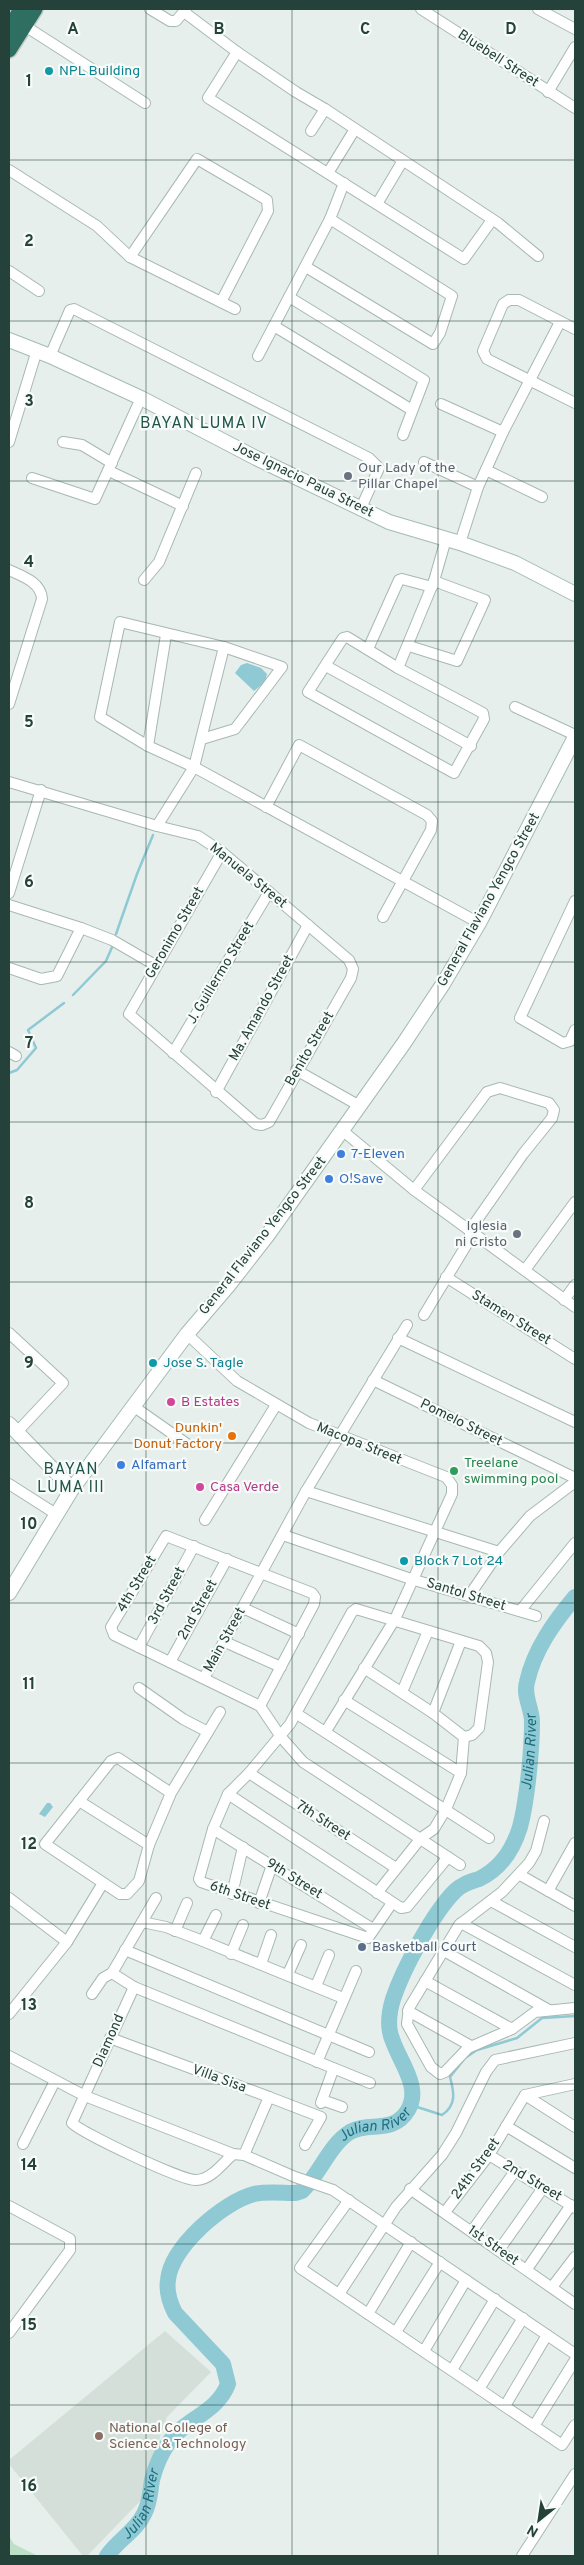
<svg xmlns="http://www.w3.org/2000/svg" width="584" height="2565" viewBox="0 0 584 2565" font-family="Overpass,sans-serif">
<rect width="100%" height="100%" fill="#e6efeb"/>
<polygon fill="#d4dfda" points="165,2331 211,2372 167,2417 154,2454 143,2498 87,2556 83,2556 9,2464 9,2460"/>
<polygon fill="#bfe0c8" points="9,2536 14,2544 38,2556 9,2556"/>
<g fill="#8ec9d4">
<polygon points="247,663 261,668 267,674 265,682 254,691 235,673 241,665"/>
<polygon points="47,1803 50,1803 53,1807 45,1817 39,1814"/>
</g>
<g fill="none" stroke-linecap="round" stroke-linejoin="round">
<g stroke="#8ec9d4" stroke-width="2.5">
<polyline points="116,934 137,874 153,835"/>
<polyline points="73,995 106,961 113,945"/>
<polyline points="9,1073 17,1070 36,1048 28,1030 64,1003"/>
<path d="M411 2105 442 2115C457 2105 454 2092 450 2077L465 2058 477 2050 517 2038 542 2018 575 2016"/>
</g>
<path stroke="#8ec9d4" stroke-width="16" id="s1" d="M107 2556C118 2540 136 2531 144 2514 150 2503 150 2492 152 2480 155 2468 162 2452 169 2442 186 2418 217 2413 228 2384L223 2364 175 2313C170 2303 166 2292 168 2280 171 2247 223 2202 254 2194 267 2191 283 2193 296 2193L302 2191C320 2174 329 2145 350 2132 369 2121 393 2135 408 2110 423 2085 395 2057 390 2032 388 2022 390 2009 393 1999 403 1969 433 1913 455 1891 462 1884 470 1882 479 1879 500 1869 513 1850 520 1827 527 1801 532 1750 532 1722 532 1708 523 1696 527 1682 534 1650 554 1622 575 1597"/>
<g stroke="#a8b8b2" stroke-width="12">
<g id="street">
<polyline points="150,9 170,21 176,21 186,9"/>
<polyline points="421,9 575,108"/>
<polyline points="538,9 575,29"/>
<polyline points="184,12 237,52 296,92 325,109 498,223 538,256"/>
<polyline points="25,26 145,103"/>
<polyline points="237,52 208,98 464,259 492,220"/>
<polyline points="548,92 575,47"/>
<polyline points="311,131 325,109"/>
<polyline points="9,170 97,226 130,257 235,309"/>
<polyline points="328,173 355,129"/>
<polyline points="377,204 402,162"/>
<polyline points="130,257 197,159 267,200 268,211 221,302"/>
<polyline points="306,267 433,344 440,333 452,296 330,219"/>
<polyline points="9,271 39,291"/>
<polyline points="289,297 424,380 403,435"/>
<polyline points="274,326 412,410"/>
<polyline points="575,329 519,300 509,300 503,304 483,351 487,359 575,403"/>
<polyline points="50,356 70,310 74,309 369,458 379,468 361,508"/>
<polyline points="258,356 330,219 344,183"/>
<polyline points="441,404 503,432"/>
<polyline points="9,442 37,350"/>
<polyline points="63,442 82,445 112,463"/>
<polyline points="424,462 478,487"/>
<polyline points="486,470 542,497"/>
<polyline points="109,471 183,506"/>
<polyline points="32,478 95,499 141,398"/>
<polyline points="460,543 478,487 503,432 560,322"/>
<path d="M9 570C22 576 41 582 42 599L9 704"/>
<polyline points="144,580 159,562 196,473"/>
<polygon points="347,637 398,668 483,713 484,719 454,773 308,692 343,638"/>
<polyline points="409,646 457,661 485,600 434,581"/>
<polyline points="224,647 194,767 479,923"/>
<polyline points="368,649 399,580 402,579 432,587"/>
<polyline points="326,666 471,746"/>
<polyline points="398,668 434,581 446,539"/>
<polyline points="515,707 575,735"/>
<polyline points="148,746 166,635"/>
<polyline points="9,782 157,826 198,836 222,852 349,960 353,969 351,978 269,1122 262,1125 256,1124 129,1014 222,852"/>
<polyline points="266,807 299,745 427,815 432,821 431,830 383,917"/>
<polyline points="157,826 194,767 148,746 100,717 120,622 224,647 282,667 235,729 202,739"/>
<polyline points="9,893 41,790"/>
<polyline points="575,901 520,1018 563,1043 570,1041 575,1030"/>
<polyline points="9,905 81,928 57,976 41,979 9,968"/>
<polyline points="81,928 112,940 155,965"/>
<polyline points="9,1052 16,1056"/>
<polyline points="173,1053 269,892"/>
<polyline points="296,1070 358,1105"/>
<polyline points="216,1092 308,925"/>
<polyline points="343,1131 414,1190 575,1307"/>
<polyline points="414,1190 487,1092 500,1088 549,1103 554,1110 552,1118 523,1154 470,1230"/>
<polyline points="525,1270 575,1202"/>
<polyline points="446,1277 575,1359"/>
<polyline points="564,1300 575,1285"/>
<polyline points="424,1315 470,1239 470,1230"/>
<polyline points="9,1333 63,1383 17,1432"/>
<polyline points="187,1334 237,1381 309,1423 446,1477 452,1485 452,1494 395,1619 326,1731"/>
<polyline points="398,1338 575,1422"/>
<polyline points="373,1380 575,1478"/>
<polyline points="133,1406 187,1444"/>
<polyline points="9,1484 56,1514"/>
<polyline points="306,1491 499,1552"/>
<polyline points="205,1520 276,1405"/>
<polyline points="283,1535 411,1579 536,1616"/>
<polyline points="469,1596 499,1552 530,1516 575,1482"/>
<polyline points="243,1608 299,1634"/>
<polyline points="520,1611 575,1543"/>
<polyline points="225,1642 281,1667"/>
<polyline points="139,1647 194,1546"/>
<polyline points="170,1662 227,1559"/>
<polyline points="364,1668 433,1713 464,1737 461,1773 446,1809 434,1829 421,1838 377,1893"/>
<polyline points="204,1678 306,1491 407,1325"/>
<polyline points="139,1688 183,1719 208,1732"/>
<polyline points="402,1692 428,1631"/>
<polyline points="344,1700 461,1773"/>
<polyline points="260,1706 314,1604 315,1597 312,1593 166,1536 111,1627 114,1635 260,1706 281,1737 303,1762 460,1865"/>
<polyline points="433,1713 461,1641"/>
<polyline points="297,1714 489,1838"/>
<polyline points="249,1773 396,1868"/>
<polyline points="171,1793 118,1758 111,1761 45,1844 120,1894 127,1894 139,1881 149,1845 171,1793 220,1712"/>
<polyline points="228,1794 401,1908 407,1907 448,1857"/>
<polyline points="79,1801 149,1845"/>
<polyline points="544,1821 536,1851 529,1863 502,1892 459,1925 409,2008 407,2024 431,2067 440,2074 445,2072 468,2048 512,2029 535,2012 575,2008"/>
<polyline points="213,1829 373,1929"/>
<polyline points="520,1875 575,1906"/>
<polyline points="548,1891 575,1843"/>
<polyline points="232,1894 243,1847"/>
<polyline points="9,1898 67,1942"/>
<polyline points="491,1901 575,1947"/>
<polyline points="259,1903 272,1865"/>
<polyline points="392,1903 368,1938 201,1882 199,1879 213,1829 228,1794 249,1773 290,1724 352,1612 356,1609 479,1646 486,1653 488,1662 479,1728 472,1735 464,1737"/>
<polyline points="142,1922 166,1927 203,1941 343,1998"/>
<polyline points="461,1923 575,1985"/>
<polyline points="175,1931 187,1903"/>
<polyline points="203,1941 216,1915"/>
<polyline points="125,1950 369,2052"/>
<polyline points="444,1951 549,2010"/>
<polyline points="231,1954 243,1925"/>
<polyline points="261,1964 271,1935"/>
<polyline points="112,1973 134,1987 370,2083"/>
<polyline points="288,1974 301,1945"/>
<polyline points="425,1981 512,2029"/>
<polyline points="316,1986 329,1955"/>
<path d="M134 1987 72 2123C82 2133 182 2181 196 2180 211 2180 223 2163 233 2154"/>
<polyline points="92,1994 103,1978 112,1973 156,1898"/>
<polyline points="408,2011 471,2046"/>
<polyline points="9,2014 67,1942 103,1883"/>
<polyline points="110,2038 269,2097 244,2155"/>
<polyline points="9,2056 85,2096 233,2154 244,2155 295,2177 333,2190 575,2354"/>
<polyline points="317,2062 356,1971"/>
<polyline points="525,2095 575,2127"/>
<polyline points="269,2097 321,2117 305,2145"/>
<polyline points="322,2100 342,2107"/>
<polyline points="321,2103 333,2070"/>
<polyline points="506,2126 575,2168"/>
<polyline points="23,2144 55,2081"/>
<polyline points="489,2155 575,2208"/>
<polyline points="410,2189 575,2304"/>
<polyline points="349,2200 300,2268 562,2445 575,2425"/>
<polyline points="9,2206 70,2239 70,2250 9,2333"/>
<polyline points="445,2212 489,2155 525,2095 575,2084"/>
<polyline points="472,2231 515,2171"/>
<polyline points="499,2250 543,2188"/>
<polyline points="527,2269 571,2205"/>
<polyline points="552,2287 575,2257"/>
<polyline points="339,2294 396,2207 442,2155 456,2133 486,2072 495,2060 575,2043"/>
<polyline points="368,2314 411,2242"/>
<polyline points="396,2332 440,2262"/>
<polyline points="424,2351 466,2280"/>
<polyline points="452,2370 495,2299"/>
<polyline points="479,2389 523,2318"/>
<polyline points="505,2406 547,2335"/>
<polyline points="534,2426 575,2360"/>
<polyline points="522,2556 575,2474"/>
</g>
</g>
<g stroke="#a4bbb3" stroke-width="16">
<g id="secondary">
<polyline points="9,340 50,356 141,398 256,458 389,522 460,543 515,563 575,594"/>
<polyline points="9,1424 72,1489"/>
<polyline points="9,1593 72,1489 187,1334 228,1286 267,1236 404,1043 443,984 479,923 575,737"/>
</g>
</g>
<g stroke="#c2cac8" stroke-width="18">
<g id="highway">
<polyline points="9,29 21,9"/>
<polyline points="9,50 35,9"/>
</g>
</g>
<use href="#street" stroke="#fff" stroke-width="10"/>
<use href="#secondary" stroke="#fff" stroke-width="14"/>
<use href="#highway" stroke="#2f6f62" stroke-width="15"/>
</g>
<path fill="none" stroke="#24423a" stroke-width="1" stroke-opacity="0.55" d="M146 9V2556M292 9V2556M438 9V2556M9 160H575M9 321H575M9 481H575M9 641H575M9 802H575M9 962H575M9 1122H575M9 1282H575M9 1443H575M9 1603H575M9 1763H575M9 1924H575M9 2084H575M9 2244H575M9 2405H575"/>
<g fill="#0f9aa8" stroke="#f7fbf9" stroke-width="2">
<circle cx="49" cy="71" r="5"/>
<circle cx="153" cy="1363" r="5"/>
<circle cx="404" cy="1561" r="5"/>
</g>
<g fill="#6b7280" stroke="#f7fbf9" stroke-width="2">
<circle cx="348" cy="476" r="5"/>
<circle cx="517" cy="1234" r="5"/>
</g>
<g fill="#3f7fe0" stroke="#f7fbf9" stroke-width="2">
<circle cx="341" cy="1154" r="5"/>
<circle cx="329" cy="1179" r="5"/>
<circle cx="121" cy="1465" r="5"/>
</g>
<g fill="#d1479c" stroke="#f7fbf9" stroke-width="2">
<circle cx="171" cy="1402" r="5"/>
<circle cx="200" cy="1487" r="5"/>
</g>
<circle fill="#e8710a" stroke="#f7fbf9" stroke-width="2" cx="232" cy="1436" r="5"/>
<circle fill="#2e9e5b" stroke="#f7fbf9" stroke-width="2" cx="454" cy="1471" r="5"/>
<circle fill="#5c6f8a" stroke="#f7fbf9" stroke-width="2" cx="362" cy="1947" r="5"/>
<circle fill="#8d6e63" stroke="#f7fbf9" stroke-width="2" cx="99" cy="2436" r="5"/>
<g text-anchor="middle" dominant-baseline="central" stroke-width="4.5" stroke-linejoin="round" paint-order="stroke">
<g font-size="14" fill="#24423a" stroke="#f7fbf9">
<text transform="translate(498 59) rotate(33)">Bluebell Street</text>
<text transform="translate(303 480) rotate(26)">Jose Ignacio Paua Street</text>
<text transform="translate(248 876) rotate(39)">Manuela Street</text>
<text transform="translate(489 900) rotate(-61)">General Flaviano Yengco Street</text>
<text transform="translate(175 933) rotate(-60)">Geronimo Street</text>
<text transform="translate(221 973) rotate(-59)">J. Guillermo Street</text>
<text transform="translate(262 1008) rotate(-61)">Ma. Amando Street</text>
<text transform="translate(310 1049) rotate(-60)">Benito Street</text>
<text transform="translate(263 1236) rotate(-52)">General Flaviano Yengco Street</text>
<text transform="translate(511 1318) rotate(32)">Stamen Street</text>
<text transform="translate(461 1423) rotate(26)">Pomelo Street</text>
<text transform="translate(359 1444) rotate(22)">Macopa Street</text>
<text transform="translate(137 1584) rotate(-59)">4th Street</text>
<text transform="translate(466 1595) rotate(17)">Santol Street</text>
<text transform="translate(167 1596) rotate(-62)">3rd Street</text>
<text transform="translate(198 1610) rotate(-61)">2nd Street</text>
<text transform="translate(225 1640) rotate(-61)">Main Street</text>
<text transform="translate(323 1821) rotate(33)">7th Street</text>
<text transform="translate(294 1879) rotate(32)">9th Street</text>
<text transform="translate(240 1896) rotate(19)">6th Street</text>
<text transform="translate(109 2041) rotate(-66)">Diamond</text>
<text transform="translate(219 2079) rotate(20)">Villa Sisa</text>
<text transform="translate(476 2169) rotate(-54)">24th Street</text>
<text transform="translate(532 2181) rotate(31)">2nd Street</text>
<text transform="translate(493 2246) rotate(35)">1st Street</text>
</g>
<g font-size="14" fill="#0d838f" stroke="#f7fbf9" text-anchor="start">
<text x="59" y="71">NPL Building</text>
<text x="163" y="1363">Jose S. Tagle</text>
<text x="414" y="1561">Block 7 Lot 24</text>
</g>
<g font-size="14" fill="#5b616d" stroke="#f7fbf9" text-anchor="start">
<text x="358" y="468">Our Lady of the<tspan x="358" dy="16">Pillar Chapel</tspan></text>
<text x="507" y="1226" text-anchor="end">Iglesia<tspan x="507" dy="16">ni Cristo</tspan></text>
</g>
<g font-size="14" fill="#366cbe" stroke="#f7fbf9" text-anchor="start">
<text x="351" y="1154">7-Eleven</text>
<text x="339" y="1179">O!Save</text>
<text x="131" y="1465">Alfamart</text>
</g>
<g font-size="14" fill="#b23c85" stroke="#f7fbf9" text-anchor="start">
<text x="181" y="1402">B Estates</text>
<text x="210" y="1487">Casa Verde</text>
</g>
<g font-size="14" fill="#c56008" stroke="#f7fbf9" text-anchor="end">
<text x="222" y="1428">Dunkin'<tspan x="222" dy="16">Donut Factory</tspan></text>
</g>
<g font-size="14" fill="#27864d" stroke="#f7fbf9" text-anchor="start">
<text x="464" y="1463">Treelane<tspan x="464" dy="16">swimming pool</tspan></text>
</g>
<g font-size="14" fill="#4e5e75" stroke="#f7fbf9" text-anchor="start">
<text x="372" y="1947">Basketball Court</text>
</g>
<g font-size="14" fill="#785e54" stroke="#f7fbf9" text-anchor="start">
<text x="109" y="2428">National College of<tspan x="109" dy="16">Science &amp; Technology</tspan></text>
</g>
<g font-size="15" font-style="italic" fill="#1c6f80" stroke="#f7fbf9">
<text stroke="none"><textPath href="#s1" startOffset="1071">Julian River</textPath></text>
<text stroke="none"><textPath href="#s1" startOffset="620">Julian River</textPath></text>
<text stroke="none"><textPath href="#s1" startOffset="64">Julian River</textPath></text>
</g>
<g font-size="16" letter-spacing="1" fill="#1f5548" stroke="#f7fbf9">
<text x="204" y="424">BAYAN LUMA IV</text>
<text x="71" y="1470">BAYAN<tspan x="71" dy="18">LUMA III</tspan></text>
</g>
</g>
<g font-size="16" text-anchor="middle" font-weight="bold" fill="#24423a" stroke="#f7fbf9" stroke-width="4.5" stroke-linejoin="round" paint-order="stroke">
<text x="73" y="34">A</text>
<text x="219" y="34">B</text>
<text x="365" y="34">C</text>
<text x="511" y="34">D</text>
<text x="29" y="86">1</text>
<text x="29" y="246">2</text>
<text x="29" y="406">3</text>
<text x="29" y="567">4</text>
<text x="29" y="727">5</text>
<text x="29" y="887">6</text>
<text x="29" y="1048">7</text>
<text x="29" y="1208">8</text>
<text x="29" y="1368">9</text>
<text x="29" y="1529">10</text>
<text x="29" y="1689">11</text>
<text x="29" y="1849">12</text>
<text x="29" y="2010">13</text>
<text x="29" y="2170">14</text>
<text x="29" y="2330">15</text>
<text x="29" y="2491">16</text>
</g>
<rect width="584" height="2565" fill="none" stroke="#24423a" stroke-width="20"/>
<g transform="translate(539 2520) rotate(210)" stroke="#f7fbf9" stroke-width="4" paint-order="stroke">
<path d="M0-4L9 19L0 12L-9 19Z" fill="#24423a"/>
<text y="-8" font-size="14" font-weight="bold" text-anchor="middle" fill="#24423a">N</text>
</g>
</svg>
